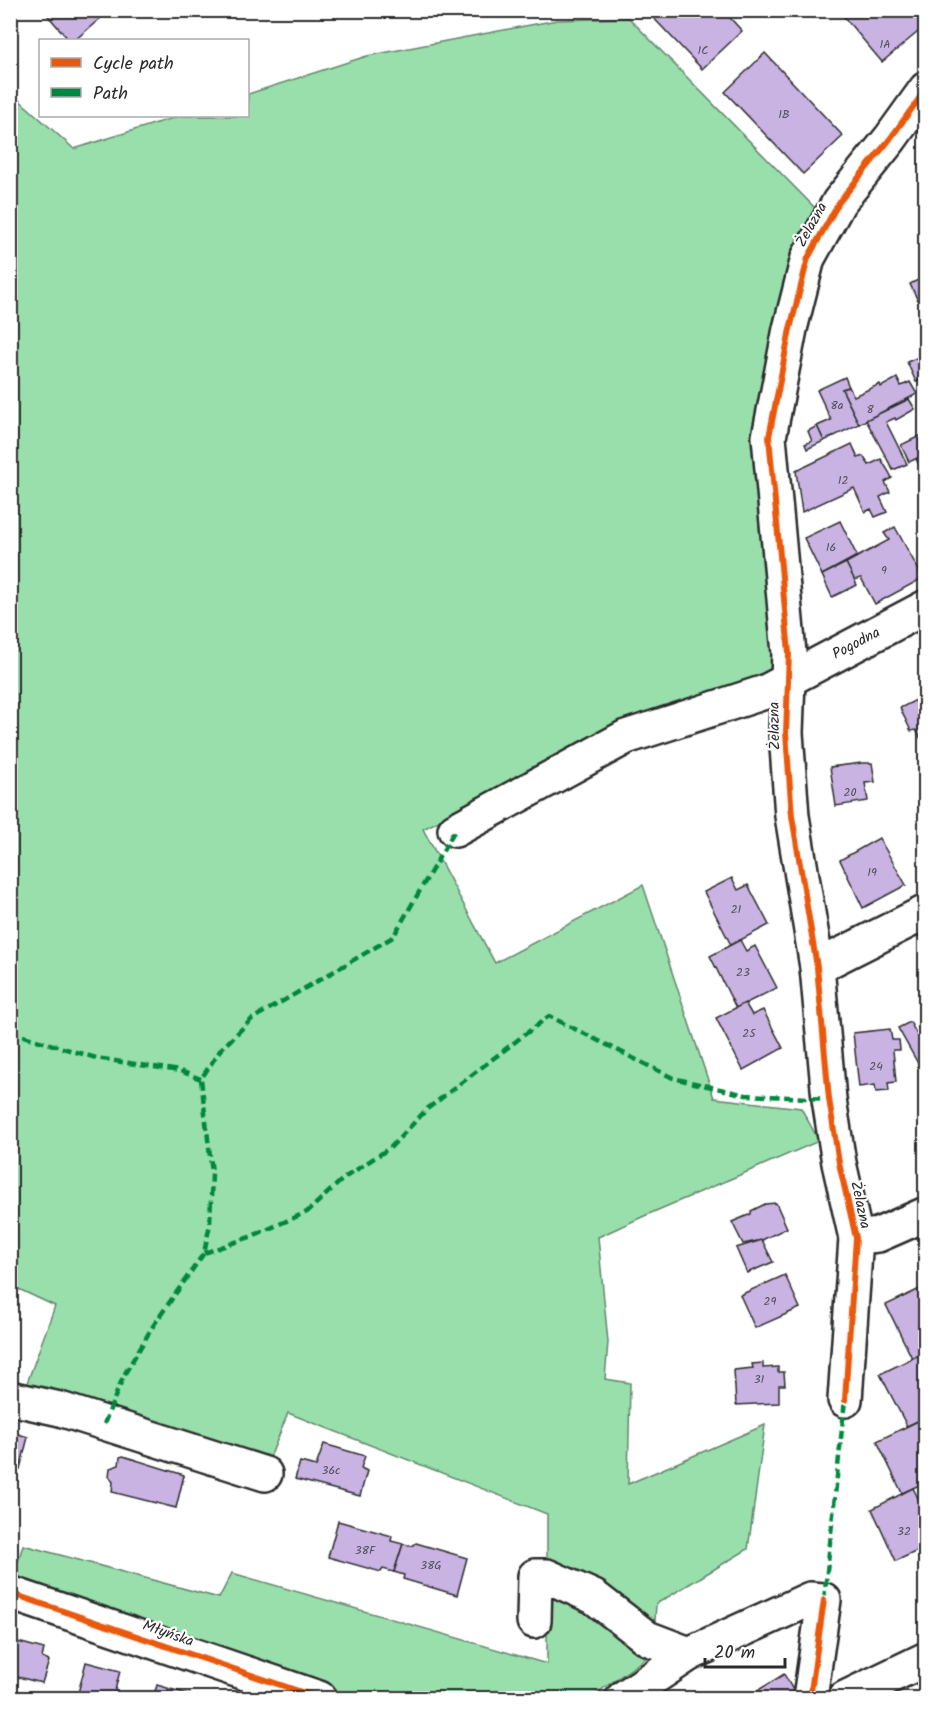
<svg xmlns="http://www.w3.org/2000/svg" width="936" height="1709" viewBox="0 0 936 1709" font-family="Kalam,sans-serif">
<rect width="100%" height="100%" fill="#fff"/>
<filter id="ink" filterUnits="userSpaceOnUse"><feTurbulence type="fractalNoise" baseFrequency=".0167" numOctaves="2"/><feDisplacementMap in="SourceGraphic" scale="12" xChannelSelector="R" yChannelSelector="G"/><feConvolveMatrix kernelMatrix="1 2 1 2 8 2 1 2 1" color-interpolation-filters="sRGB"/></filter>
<g filter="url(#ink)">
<polygon fill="#99dfac" stroke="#62856c" stroke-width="1.5" points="629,18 815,208 773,332 776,670 628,724 423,829 495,963 643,885 714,1098 801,1108 819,1141 651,1213 598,1237 608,1342 605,1379 630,1383 628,1484 765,1425 748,1549 656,1604 653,1653 590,1698 351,1698 12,1582 23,1545 219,1598 232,1573 547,1664 547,1514 288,1413 269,1460 27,1383 55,1306 10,1285 10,92 74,149 179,116 248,116 248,94 367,56 557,20"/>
<g fill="#c8b3e3" stroke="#2b2b2b" stroke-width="1.5">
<polygon points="43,10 110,10 75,40 69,40"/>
<polygon points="646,10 723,10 742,31 702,69"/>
<polygon points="838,10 911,10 924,27 882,62"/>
<polygon points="765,53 843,136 803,174 725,92"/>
<polygon points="926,276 926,305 921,307 910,284"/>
<polygon points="926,354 926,377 916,382 907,362"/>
<polygon points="845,377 849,387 842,389 859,424 824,441 817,426 831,420 817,390"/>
<polygon points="897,378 901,386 910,382 917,394 859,424 842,389 849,387 854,396 880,384 881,387"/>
<polygon points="909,399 915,409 896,420 895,418 886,422 907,464 893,470 866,420"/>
<polygon points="817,426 824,441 807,449 805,444 812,441 808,431"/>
<polygon points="926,433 926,454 909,462 901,445"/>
<polygon points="852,444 858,458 863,456 869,465 881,459 889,472 892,478 885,482 890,492 880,497 887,512 875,517 871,509 865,512 854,488 802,512 796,471"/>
<polygon points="926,454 926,468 922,470 916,459"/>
<polygon points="840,521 857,556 822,575 804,538"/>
<polygon points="895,527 923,578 875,604 861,578 854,580 846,563 889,540 884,533"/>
<polygon points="846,563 857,585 832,597 822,575"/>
<polygon points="920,698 926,709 926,748 916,730 911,731 900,708"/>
<polygon points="862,763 872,763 875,782 865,783 868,801 836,806 830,767"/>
<polygon points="879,838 906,885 863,908 840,860"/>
<polygon points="732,878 738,890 748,885 769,925 731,945 704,892"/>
<polygon points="740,940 746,951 755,946 777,988 736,1008 710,956"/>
<polygon points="745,1003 752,1015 763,1010 783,1048 743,1070 716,1018"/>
<polygon points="910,1022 926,1051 924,1074 898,1028"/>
<polygon points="890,1029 892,1040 899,1040 900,1050 893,1050 896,1082 888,1083 889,1091 876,1092 875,1085 859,1087 853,1033"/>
<polygon points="776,1203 787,1228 762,1240 743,1244 732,1222 751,1214 751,1211 765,1204"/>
<polygon points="762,1240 773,1262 747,1273 736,1248"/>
<polygon points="785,1275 800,1308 755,1328 740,1295"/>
<polygon points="926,1286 926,1352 912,1358 886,1305"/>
<polygon points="923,1353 926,1359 926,1417 907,1426 880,1374"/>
<polygon points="763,1363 763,1368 778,1367 778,1372 784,1372 785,1385 779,1385 779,1403 736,1405 734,1370 753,1368 752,1364"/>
<polygon points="918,1421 926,1436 926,1482 902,1493 877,1441"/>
<polygon points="10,1425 16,1427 15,1433 28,1437 20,1469 10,1467"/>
<polygon points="324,1444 365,1456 361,1468 367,1471 360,1496 295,1479 300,1462 316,1466"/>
<polygon points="123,1456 184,1475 176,1508 112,1492 113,1482 109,1476 110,1468 119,1465 120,1457"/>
<polygon points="913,1488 926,1514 926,1547 896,1561 872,1509"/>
<polygon points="338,1521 392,1536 391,1541 403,1544 394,1572 383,1569 381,1572 328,1557"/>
<polygon points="416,1543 467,1558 457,1595 403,1579 404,1575 394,1572 403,1544 412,1546"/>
<polygon points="18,1642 44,1649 42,1658 49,1661 42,1683 10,1675"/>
<polygon points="86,1662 120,1671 113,1698 77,1697"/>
<polygon points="784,1674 794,1692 784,1698 733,1698 732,1697 740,1692 746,1698"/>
<polygon points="157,1685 191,1695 190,1698 153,1698"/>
</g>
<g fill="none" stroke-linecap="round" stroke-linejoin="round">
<g stroke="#2b2b2b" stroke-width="38">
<g id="minor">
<path id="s1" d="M455 830 626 737 765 692 926 607"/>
<polyline points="817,967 926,912"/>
<polyline points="856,1238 878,1235 926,1214"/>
<polyline points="10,1398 60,1409 265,1474"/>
<polyline points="845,1400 856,1238 839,1163 829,1099 817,967 792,816 786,733 789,653 769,437 790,329 808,258 839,202 890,139 926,89"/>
<polyline points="10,1593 319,1698"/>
<polyline points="534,1621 535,1576 547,1576 594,1597 647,1638 689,1654"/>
<polyline points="623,1698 689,1654 810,1599 824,1600 810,1698"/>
<polyline points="845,1698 926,1659"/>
</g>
</g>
<use href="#minor" stroke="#fff" stroke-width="33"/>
<g stroke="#00873e" stroke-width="4.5" stroke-dasharray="9 4.5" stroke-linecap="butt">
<polyline points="10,1032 96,1058 180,1071 201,1079"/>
<polyline points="204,1253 250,1237 307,1212 344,1178 391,1147 427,1109 549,1016 673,1078 746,1095 829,1099"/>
<polyline points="104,1424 124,1375 153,1326 204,1253 210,1224 212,1173 201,1079 221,1049 252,1019 393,937 455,830"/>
<polyline points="824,1600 845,1400"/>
</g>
<g stroke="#fff" stroke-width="10">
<g id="cycleway">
<polyline points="845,1400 856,1238 839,1163 829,1099 817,967 792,816 786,733 789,653 769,437 790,329 808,258 839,202 890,139 926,89"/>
<polyline points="10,1593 319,1698"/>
<polyline points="810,1698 824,1600"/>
</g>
</g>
<use href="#cycleway" stroke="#e8590c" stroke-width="6"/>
</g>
</g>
<g text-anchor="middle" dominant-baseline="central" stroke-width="4.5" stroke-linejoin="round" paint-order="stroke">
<g font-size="12" fill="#524d59">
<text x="885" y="44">1A</text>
<text x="703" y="50">1C</text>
<text x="784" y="114">1B</text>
<text x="837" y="405">8a</text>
<text x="870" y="409">8</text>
<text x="843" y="480">12</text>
<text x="831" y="547">16</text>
<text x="884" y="570">9</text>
<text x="850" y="792">20</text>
<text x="872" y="872">19</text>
<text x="736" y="909">21</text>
<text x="743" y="972">23</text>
<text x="749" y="1033">25</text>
<text x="876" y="1066">24</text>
<text x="770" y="1301">29</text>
<text x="759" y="1379">31</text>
<text x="331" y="1470">36c</text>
<text x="904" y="1531">32</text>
<text x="365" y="1550">38F</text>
<text x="431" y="1565">38G</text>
</g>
<g font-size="15" fill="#2b2b2b" stroke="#fff">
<text transform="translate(812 225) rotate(-61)">Żelazna</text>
<text stroke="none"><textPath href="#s1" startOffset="444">Pogodna</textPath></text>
<text transform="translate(775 726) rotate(-91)">Żelazna</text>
<text transform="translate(860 1205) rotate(78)">Żelazna</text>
<text transform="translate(168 1634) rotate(19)">Młyńska</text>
</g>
</g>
<rect width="936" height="1709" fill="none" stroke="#fff" stroke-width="36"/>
<rect x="18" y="18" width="900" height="1673" fill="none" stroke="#2b2b2b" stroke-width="2" filter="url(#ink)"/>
<rect x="39" y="39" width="210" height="78" fill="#ffffff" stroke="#aaaaaa" stroke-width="1.5"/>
<rect x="51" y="58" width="30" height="9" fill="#e8590c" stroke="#aaaaaa" stroke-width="1.5"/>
<text x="93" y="69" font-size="18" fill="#2b2b2b">Cycle path</text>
<rect x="51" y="88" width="30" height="9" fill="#00873e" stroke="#aaaaaa" stroke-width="1.5"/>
<text x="93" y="99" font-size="18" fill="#2b2b2b">Path</text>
<path d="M705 1658v9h80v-9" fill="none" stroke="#2b2b2b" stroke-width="3"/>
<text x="714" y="1658" font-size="18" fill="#2b2b2b" stroke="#ffffff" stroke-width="4.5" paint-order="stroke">20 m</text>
</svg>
